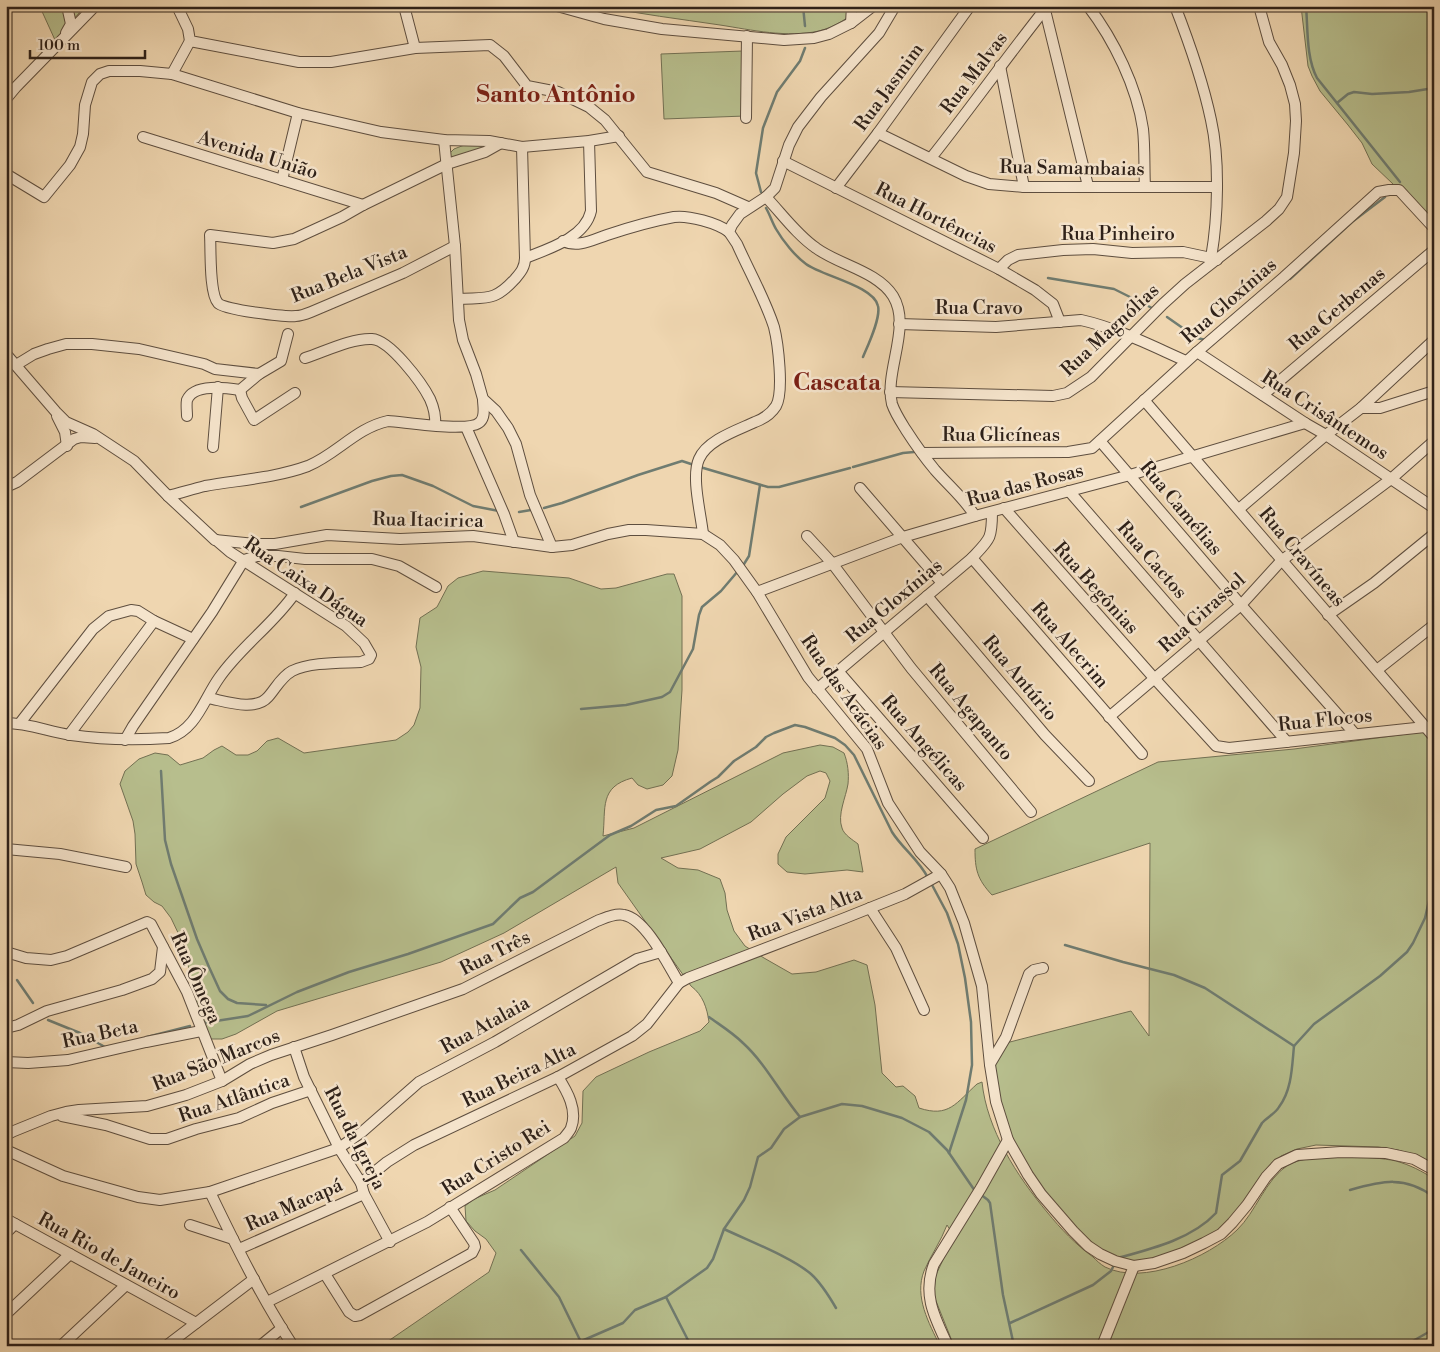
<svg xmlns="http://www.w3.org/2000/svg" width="1440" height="1352" viewBox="0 0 1440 1352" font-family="'Libre Bodoni',serif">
<rect width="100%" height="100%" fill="#efd6b0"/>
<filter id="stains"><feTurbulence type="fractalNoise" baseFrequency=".004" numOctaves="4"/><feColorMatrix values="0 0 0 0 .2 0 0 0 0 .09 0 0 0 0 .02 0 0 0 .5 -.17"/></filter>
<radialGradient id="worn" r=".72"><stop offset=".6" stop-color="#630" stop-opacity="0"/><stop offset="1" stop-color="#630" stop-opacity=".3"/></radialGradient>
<g fill="#b7be8d" stroke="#727053">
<path d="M599 6H862C850 17 835 27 819 31 787 38 752 30 720 25 680 19 639 14 599 6Z"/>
<polygon points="1301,6 1434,6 1434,225 1415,205 1372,164 1362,143 1348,125 1320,91 1312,76 1308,66"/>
<polygon points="40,7 80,12 55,40"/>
<polygon points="743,51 745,116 664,119 661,54"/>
<polygon points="467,144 486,144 488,148 451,159 449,154 454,149"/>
<path d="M483 571 569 578 601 589 616 588 667 574H674L682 596V690L678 750 672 776 663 785 647 789 638 785 632 778C599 787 606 808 603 836L634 828 783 753 820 745 833 747 844 753C848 763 849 774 848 784 846 797 837 815 842 828 844 835 853 840 858 844L863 872 847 870 805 874 787 872 778 864V854L786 837 825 798 830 781 826 773 820 771 807 776 783 794 751 822 700 849 661 858 678 868 698 870 720 879 725 893 727 910 734 931 745 946 764 958 792 974 816 972 854 960 867 965 875 1005 882 1073 896 1087 903 1086 915 1096 919 1108C949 1118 956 1103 977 1084L982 1082C987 1130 1017 1176 1047 1212 1061 1229 1075 1244 1093 1257 1096 1260 1100 1264 1105 1267 1143 1286 1208 1258 1237 1230 1256 1212 1265 1180 1288 1165 1308 1153 1374 1156 1396 1161 1410 1165 1422 1171 1434 1179V1346H954L934 1296 935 1277 954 1236 947 1225C941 1241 931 1255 924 1271 914 1297 929 1323 940 1346H381L489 1272 496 1253 486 1239 475 1231 466 1221 465 1206 474 1199 495 1190 575 1136 582 1123 583 1091 596 1077 649 1052 700 1031 709 1022C707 1008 703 995 691 986L618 883 616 867 504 933 441 962 277 1011 236 1034 222 1039H210L196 1015 189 969 181 939 171 918 162 906 154 902 146 895 142 882 136 864 135 834 133 821 120 784 125 771 139 759 155 753 168 755 180 765 203 758 214 750 222 746 236 755H248L257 751 267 741 278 738 304 753 396 740 408 732 414 725 420 708 421 667 416 647 420 618 437 607 448 586 458 578Z"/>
<path d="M1434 716V1165L1423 1158 1398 1150 1378 1147 1316 1145 1297 1149 1281 1156 1267 1169 1230 1221 1213 1235 1183 1250 1154 1260 1131 1262 1109 1256 1083 1235 1042 1188 1020 1156 1002 1114 993 1068 1006 1043 1131 1011 1149 1036 1150 843 992 895C977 879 975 869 975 849L1158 762 1294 749 1422 732Z"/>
</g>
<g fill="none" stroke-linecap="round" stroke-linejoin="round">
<g stroke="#6f7c71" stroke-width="2.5">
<polyline points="803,6 805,26"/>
<path d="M1306 6C1308 29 1306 57 1317 78L1400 182"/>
<polyline points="1337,103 1348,94 1354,92 1372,94 1409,92 1434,88"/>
<polyline points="761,192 756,173 763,128 777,92 800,61 805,48"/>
<path d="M766 208C770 215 772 222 776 229 783 241 795 256 806 264 822 276 874 286 878 306 881 318 868 345 863 357"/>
<polyline points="1048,278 1114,289 1152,308"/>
<polyline points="1290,279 1352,222 1385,197"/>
<polyline points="1167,317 1197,338 1206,340"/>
<polyline points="700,467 768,487 779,487 850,468"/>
<polyline points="853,467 903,453 914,452"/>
<polyline points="301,507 372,481 391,476 402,475 433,486 473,506 499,511"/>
<polyline points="544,508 562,503 638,475 682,461 694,465"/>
<polyline points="519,512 531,510"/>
<polyline points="744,564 749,556 760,485"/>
<polyline points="581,709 626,705 662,697 670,692 693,649 699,615 702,607 721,591 738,571"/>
<polyline points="161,771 165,840 171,864 197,939 209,967 220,991 228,999 237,1003 266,1005"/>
<polyline points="1433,802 1434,812"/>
<polyline points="931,883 947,913 958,944 965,978 971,1022 972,1065 966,1100 949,1153"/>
<polyline points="1065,945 1123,962 1174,975 1205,988 1294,1046"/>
<polyline points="17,980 33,1003"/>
<path d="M709 1017C720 1025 733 1033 743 1043 766 1064 780 1093 800 1117"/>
<polyline points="48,1020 80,1033 105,1047"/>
<path d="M203 1023 248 1016 297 992 349 972 408 954 493 924 520 898 533 892 610 835 631 826 656 810 676 806 710 782 718 777 734 761 756 747 766 737 774 733 795 725 805 727 835 738 845 745 854 755 892 832C902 848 919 860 928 878"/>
<polyline points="147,1037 190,1026"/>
<path d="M1350 1190C1382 1181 1405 1175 1434 1197"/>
<polyline points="980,1194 988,1200 990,1203 1003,1295 1014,1346"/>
<path d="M724 1229C749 1241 791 1257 811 1274 821 1283 829 1296 836 1308"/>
<polyline points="521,1250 559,1297 580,1340"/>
<path d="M1118 1258C1151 1249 1192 1239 1216 1213L1222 1175 1240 1161 1262 1123C1267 1117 1275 1114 1279 1107 1292 1090 1292 1066 1294 1046L1314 1024 1380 976 1407 952 1413 943 1425 918 1431 892 1434 855"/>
<polyline points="666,1297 691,1346"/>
<polyline points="1010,1323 1093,1285 1111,1271 1114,1265"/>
<polyline points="570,1346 623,1323 635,1310 666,1297 707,1268 713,1259 724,1229 744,1200 750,1187 758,1157 771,1148 784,1129 800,1117 842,1104 862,1106 902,1118 929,1132 947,1150 975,1191"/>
<polyline points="1404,1346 1434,1329"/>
</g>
<g stroke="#5e4e3f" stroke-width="12">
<g id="minor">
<polyline points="177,6 188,29 190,41 299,62 331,62 415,48 490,45 504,56 527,86 558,92 589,107 605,120 647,172 716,193 748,207"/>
<polyline points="404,6 415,48"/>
<polyline points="557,6 604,19 662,29 784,40 814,38 829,34 851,23 873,6"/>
<polyline points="1044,6 1088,186"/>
<path d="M1088 6C1114 40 1137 87 1143 129 1145 148 1144 168 1145 187"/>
<path d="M1175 6C1189 42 1203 82 1211 120 1220 160 1218 218 1211 258L1217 260"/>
<polyline points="851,23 852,6"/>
<polyline points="66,33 71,24 67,6"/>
<polyline points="1000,66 1024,187"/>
<polyline points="172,74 190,41"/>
<polyline points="6,99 16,87 95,6"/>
<polyline points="746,118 747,36"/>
<polyline points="878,133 966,176 989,184 1024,187 1216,187"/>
<polyline points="143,137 363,205"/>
<polyline points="444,140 455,246 459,320 463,340 476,374 483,399 496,411 508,428 516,444 530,495 552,547"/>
<path d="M931 158C970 109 1006 58 1045 9"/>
<polyline points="783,161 999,269 1035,290 1053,304 1060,322"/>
<polyline points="6,174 44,197 70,165 80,147 83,134 85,105 92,82 100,74 109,71 140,71 172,74 298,113 381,132 444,140 489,141 522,147 589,141 619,136"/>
<polyline points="282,180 298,113"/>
<polyline points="836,188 878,133 970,6"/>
<path d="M766 197C782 214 797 235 816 248 839 265 877 271 893 296 912 327 884 371 892 404 895 413 901 422 906 430 915 444 925 458 935 470 949 486 964 498 975 516"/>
<path d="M563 241C578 248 592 240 607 235 628 228 652 221 674 217 688 215 718 223 729 232"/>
<path d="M455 246 403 273 311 312C306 314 301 316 296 316 286 317 223 310 218 303 209 293 211 249 210 235L273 243 294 239 342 217 363 205 447 164 485 152 501 143"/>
<path d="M525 258C548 249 585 238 591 211L589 141"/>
<polyline points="999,269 1008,260 1018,255 1063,250 1093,249 1132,253 1183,252 1211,258"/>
<path d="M458 299C487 297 494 302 515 279 521 272 525 267 525 258L522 147"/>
<path d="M899 324 996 327 1081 320C1117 328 1152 346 1186 361"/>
<polyline points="1197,352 1305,423 1326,435 1434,508"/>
<polyline points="6,354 56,412 66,422 93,434 134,461 168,496 215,540 255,544 275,544 327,535 400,539 473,536 552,547 572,545 608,534 629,530 646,530 703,534 720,545 734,560 757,592 808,677 867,749 888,803 920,852 941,874 950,888 964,923 982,986 990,1065 996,1102 1008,1140 1028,1175 1041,1194 1073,1231 1088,1246 1100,1254 1115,1261 1134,1266 1154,1263 1183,1253 1204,1243 1221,1234 1232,1223 1247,1205 1266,1177 1278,1164 1297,1155 1341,1152 1386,1153 1414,1159 1434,1170"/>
<path d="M305 358C324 352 351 338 372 339 390 340 422 383 430 399 434 408 436 415 435 425"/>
<polyline points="16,365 34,354 48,349 66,344 92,344 139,349 204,364 215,369 259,374"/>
<polyline points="240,390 242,398 254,420 295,393"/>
<polyline points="890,392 1053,396 1067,393 1091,377 1163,304 1185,284 1266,221 1279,209 1287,197 1294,153 1296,121 1295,104 1290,85 1282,65 1269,42 1259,6"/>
<polyline points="1263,395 1434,250"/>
<polyline points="1144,400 1434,737"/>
<polyline points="1361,408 1380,408 1434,391"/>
<polyline points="57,416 65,432 67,446"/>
<path d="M187 416C187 411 186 405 187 400 194 383 227 388 240 390L259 374 281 361 288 334"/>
<polyline points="466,427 504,514 514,542"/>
<polyline points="1100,441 1241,605 1355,734"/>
<polyline points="213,447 218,387"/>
<polyline points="922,453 1068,452 1092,448 1197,352 1284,277 1378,192 1389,190 1399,190 1434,228"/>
<polyline points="6,487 17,482 74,439 81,437 95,438"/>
<polyline points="860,488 942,583"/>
<polyline points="1069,491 1287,742"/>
<path d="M168 496C180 493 193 489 205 486 239 480 275 478 308 466 337 454 356 428 388 421 405 422 470 433 480 422 486 416 483 407 483 399"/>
<polyline points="1004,508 1154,678 1216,746 1229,748 1425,727"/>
<polyline points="1239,509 1326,435 1361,408 1434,340"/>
<path d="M703 534C701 514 691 477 699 459 707 440 738 430 755 422 763 419 771 414 776 406 784 392 778 343 774 327 765 299 749 271 737 244L729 232 732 225 740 214 766 197 775 188 789 145 798 127 821 97 879 33 895 6"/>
<polyline points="807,536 832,563 911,668 1031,812"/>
<polyline points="972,558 1142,754"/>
<polyline points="757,592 903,537 975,516 1130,475 1305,423"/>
<polyline points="927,596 1045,735 1089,781"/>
<polyline points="1328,615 1374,583 1434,534"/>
<polyline points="1377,670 1434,625"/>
<polyline points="838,671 983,838"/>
<path d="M817 689 972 558C990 539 992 539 992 512"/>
<path d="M208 698C225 701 255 712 268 697 276 688 281 677 292 671 310 662 341 663 361 662L369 659 371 655 364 643 346 626 230 552 216 540"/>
<polyline points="1109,717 1241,605 1281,561 1391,479 1434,441"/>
<path d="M6 723C29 723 49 732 71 735 104 740 136 740 169 738 196 730 204 699 219 678 241 646 273 625 295 593"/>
<polyline points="20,723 93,629 109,616 131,610 138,611 154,621 193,639"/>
<polyline points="69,735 154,621"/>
<polyline points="125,740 133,726 212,612 244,560 257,556 278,556 305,559 372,559 399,566 436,587"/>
<polyline points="6,849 60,854 126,867"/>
<polyline points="870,908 896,948 924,1010"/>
<polyline points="6,952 26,958 51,960 67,956 147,922 151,924 187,992 222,1081"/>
<polyline points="6,1028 18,1025 47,1011 122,990 152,979 160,972 163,947"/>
<polyline points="294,1047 304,1077 339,1148 361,1183 364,1194 390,1242"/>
<polyline points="6,1062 28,1063 68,1060 146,1042 201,1031"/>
<polyline points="990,1064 1006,1037 1029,974 1034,970 1043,968"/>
<polyline points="62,1116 106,1125 150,1139 167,1139 196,1129 239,1118 272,1103 311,1090"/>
<path d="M6 1135 14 1131 51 1116 66 1112 79 1110 147 1106 186 1095 222 1081 250 1064 271 1055 332 1035 463 989 597 921C605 918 615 913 624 915 646 919 668 965 679 983"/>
<polyline points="6,1150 63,1176 138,1197 160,1200 210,1192 339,1148 362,1132 419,1082 495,1042 637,959 661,952"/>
<polyline points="361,1183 387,1162 414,1145 558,1077 632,1036 647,1024 679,983 688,978 845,918 905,894 941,874"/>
<path d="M210 1192C235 1244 261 1297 293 1346"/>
<polyline points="6,1219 196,1323"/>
<polyline points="190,1225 233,1239"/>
<polyline points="6,1233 15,1224"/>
<polyline points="239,1249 364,1194"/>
<polyline points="325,1274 349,1312 355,1316 360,1315 472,1253 475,1247 474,1243 450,1207"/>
<path d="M267 1302 427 1222 564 1138C566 1135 570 1131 571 1128 578 1110 567 1091 558 1077"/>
<polyline points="6,1314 70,1254"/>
<polyline points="61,1346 126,1285"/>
<polyline points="166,1346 254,1279"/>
<polyline points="260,1346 282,1328"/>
<path d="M948 1346C935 1318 922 1295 934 1264L981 1188 1008 1140"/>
<polyline points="1102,1346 1134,1266"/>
</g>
</g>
<use href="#minor" stroke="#f5e4cc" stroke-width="10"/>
</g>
<g text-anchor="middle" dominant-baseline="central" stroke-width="5" stroke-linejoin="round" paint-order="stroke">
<g font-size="19" fill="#2e2119" stroke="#f5e4cc">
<text transform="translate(974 73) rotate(-53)">Rua Malvas</text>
<text transform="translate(889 87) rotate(-54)">Rua Jasmim</text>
<text transform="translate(258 155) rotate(17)">Avenida União</text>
<text transform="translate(1072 168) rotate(1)">Rua Samambaias</text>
<text transform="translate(936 218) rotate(27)">Rua Hortências</text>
<text x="1118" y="234">Rua Pinheiro</text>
<text transform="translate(349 274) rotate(-22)">Rua Bela Vista</text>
<text transform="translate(1229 301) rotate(-41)">Rua Gloxínias</text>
<text x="979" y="308">Rua Cravo</text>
<text transform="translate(1337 309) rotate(-40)">Rua Gerbenas</text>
<text transform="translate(1110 330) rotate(-43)">Rua Magnólias</text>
<text transform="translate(1325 415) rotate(33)">Rua Crisântemos</text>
<text x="1001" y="435">Rua Glicíneas</text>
<text transform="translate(1025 485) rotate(-15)">Rua das Rosas</text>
<text transform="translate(1181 508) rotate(50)">Rua Camélias</text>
<text transform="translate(428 520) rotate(1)">Rua Itacirica</text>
<text transform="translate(1302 557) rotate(50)">Rua Cravíneas</text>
<text transform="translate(1152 560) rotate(49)">Rua Cactos</text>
<text transform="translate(306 582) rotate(34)">Rua Caixa Dágua</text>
<text transform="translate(1096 588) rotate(48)">Rua Begônias</text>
<text transform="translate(894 601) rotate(-40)">Rua Gloxínias</text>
<text transform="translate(1202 613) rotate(-42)">Rua Girassol</text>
<text transform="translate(1070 645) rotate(49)">Rua Alecrim</text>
<text transform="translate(1020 678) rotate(50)">Rua Antúrio</text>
<text transform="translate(844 692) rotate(55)">Rua das Acácias</text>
<text transform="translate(971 712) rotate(50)">Rua Agapanto</text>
<text transform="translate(1325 720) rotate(-6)">Rua Flocos</text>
<text transform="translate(924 743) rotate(49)">Rua Angélicas</text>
<text transform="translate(805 914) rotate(-21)">Rua Vista Alta</text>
<text transform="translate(495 953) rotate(-27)">Rua Três</text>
<text transform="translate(196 978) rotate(66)">Rua Ômega</text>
<text transform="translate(485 1025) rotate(-29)">Rua Atalaia</text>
<text transform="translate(100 1034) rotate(-12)">Rua Beta</text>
<text transform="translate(216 1060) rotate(-22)">Rua São Marcos</text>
<text transform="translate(519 1075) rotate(-26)">Rua Beira Alta</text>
<text transform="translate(234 1098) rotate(-19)">Rua Atlântica</text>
<text transform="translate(355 1138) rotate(63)">Rua da Igreja</text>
<text transform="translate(496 1158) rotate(-32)">Rua Cristo Rei</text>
<text transform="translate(294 1205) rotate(-24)">Rua Macapá</text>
<text transform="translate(109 1256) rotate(29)">Rua Rio de Janeiro</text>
</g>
<g font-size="24" font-weight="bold" fill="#7a1f14" stroke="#f5e4cc">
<text x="556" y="95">Santo Antônio</text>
<text x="837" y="383">Cascata</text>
</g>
</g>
<rect width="1440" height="1352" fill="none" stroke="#efd6b0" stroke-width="25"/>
<rect x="8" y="8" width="1425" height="1337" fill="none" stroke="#2e2119" stroke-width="2.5"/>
<rect x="12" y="12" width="1415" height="1327" fill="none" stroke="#2e2119"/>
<path d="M30 50v8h115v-8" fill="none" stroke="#2e2119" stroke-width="2.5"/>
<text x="38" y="50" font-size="15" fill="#2e2119" stroke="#f5e4cc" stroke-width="4" paint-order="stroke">100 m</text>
<rect width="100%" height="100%" filter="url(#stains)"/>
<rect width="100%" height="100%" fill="url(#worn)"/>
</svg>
